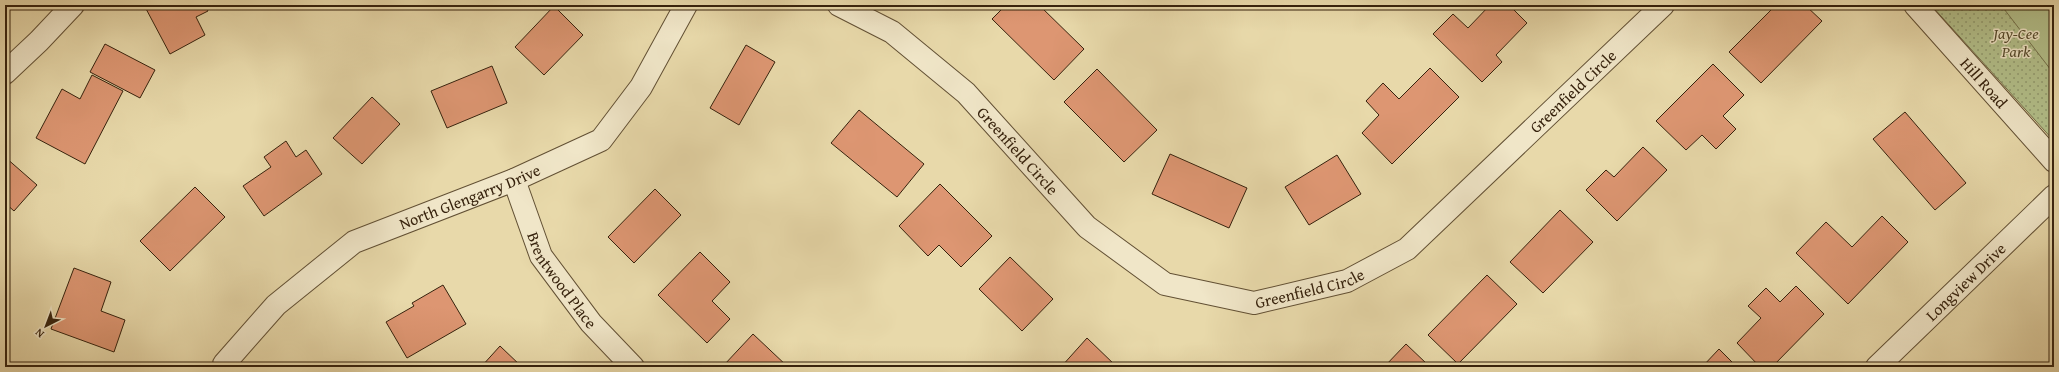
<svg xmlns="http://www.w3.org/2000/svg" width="2059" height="372" viewBox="0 0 2059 372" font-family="'Gentium Book Plus',serif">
<defs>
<pattern id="grass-dots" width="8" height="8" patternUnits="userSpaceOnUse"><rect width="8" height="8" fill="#b3c08b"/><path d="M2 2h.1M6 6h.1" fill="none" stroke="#929c70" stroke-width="1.8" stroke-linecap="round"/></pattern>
</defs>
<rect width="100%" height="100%" fill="#e8d9aa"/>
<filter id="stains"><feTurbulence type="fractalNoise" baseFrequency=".005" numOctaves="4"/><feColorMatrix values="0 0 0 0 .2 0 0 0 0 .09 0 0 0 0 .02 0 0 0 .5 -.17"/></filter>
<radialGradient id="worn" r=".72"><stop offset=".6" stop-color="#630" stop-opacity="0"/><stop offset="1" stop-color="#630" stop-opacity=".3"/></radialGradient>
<polygon fill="url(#grass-dots)" stroke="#74714c" points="1931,5 2054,5 2054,141"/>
<polygon fill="#b3c08b" stroke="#74714c" points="2001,5 2054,5 2054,74"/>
<g fill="#dd9672" stroke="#36220d">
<polygon points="144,5 205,5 208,11 196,17 205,35 170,54"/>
<polygon points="1006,5 1039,5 1084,49 1054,80 992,19"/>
<polygon points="1490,5 1509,5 1527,23 1496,55 1502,62 1482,82 1433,34 1453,14 1468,28"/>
<polygon points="1776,5 1805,5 1822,21 1761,83 1729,52"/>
<polygon points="554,6 583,35 544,75 515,47"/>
<polygon points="105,44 155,70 140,98 90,72"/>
<polygon points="746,45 775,62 739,125 710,108"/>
<polygon points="1713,64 1744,95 1723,116 1736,129 1716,149 1702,135 1686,150 1656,121"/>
<polygon points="492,66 507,103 447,128 431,91"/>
<polygon points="1430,68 1459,97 1392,164 1362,133 1379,115 1366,101 1383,83 1399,99"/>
<polygon points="1097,69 1157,130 1124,162 1064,102"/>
<polygon points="92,75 123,91 85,164 36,138 62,89 80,99"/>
<polygon points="372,97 400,124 362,164 333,138"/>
<polygon points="859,110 924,164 897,197 831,143"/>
<polygon points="1905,112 1966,183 1935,210 1873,139"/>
<polygon points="286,141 296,157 306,150 322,174 264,216 243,186 271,167 264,157"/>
<polygon points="1643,147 1667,170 1617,221 1586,190 1606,170 1614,177"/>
<polygon points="1170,154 1247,188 1229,228 1152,194"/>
<polygon points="1337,155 1361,194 1309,225 1285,187"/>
<polygon points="5,157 37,185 14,211 5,203"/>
<polygon points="940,184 992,236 961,267 939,245 928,256 899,226"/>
<polygon points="195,187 225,217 170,271 140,241"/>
<polygon points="655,189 681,215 634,263 608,237"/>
<polygon points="1560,210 1593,242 1543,293 1510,262"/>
<polygon points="1882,216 1908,242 1848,304 1796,253 1826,222 1852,247"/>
<polygon points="700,252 730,282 712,301 730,319 707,343 658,295"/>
<polygon points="1010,257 1053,299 1022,331 979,289"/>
<polygon points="74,268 111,282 101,311 125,320 114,352 51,329"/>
<polygon points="1487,275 1517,304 1458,364 1428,335"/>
<polygon points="443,285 466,324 407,358 386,322 414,306 412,303"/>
<polygon points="1796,286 1824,314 1772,367 1760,367 1737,343 1761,318 1748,306 1766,288 1780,302"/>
<polygon points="753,334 788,367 726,367 724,365"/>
<polygon points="1087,338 1117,367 1061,367"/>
<polygon points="1406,344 1427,364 1424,367 1384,367"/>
<polygon points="500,346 522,367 481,367"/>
<polygon points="1719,349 1737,367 1702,367"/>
</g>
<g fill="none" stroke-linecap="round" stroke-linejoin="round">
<g stroke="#625034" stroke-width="24">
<g id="minor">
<path id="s1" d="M839 5 892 32 966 93 1087 227 1165 284 1254 303 1347 281 1407 249 1663 5"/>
<path id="s2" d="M1915 5 2054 161"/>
<polyline points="5,73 39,41 73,5"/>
<path id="s3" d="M514 180 541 256 591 323 633 367"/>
<path id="s4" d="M224 364 276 305 354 242 514 180 601 140 641 87 686 5"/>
<path id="s5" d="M1877 367 2054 196"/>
</g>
</g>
<use href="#minor" stroke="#f0e6c8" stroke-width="22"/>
</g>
<g text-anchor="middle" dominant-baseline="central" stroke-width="3" stroke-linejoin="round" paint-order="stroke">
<g font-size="16" font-style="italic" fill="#554a2c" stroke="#f0e6c8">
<text x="2016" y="33">Jay-Cee<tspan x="2016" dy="18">Park</tspan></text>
</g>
<g font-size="16" fill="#36220d" stroke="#f0e6c8">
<text stroke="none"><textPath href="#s2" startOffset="104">Hill Road</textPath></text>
<text stroke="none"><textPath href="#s1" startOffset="916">Greenfield Circle</textPath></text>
<text stroke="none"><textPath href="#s1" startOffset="233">Greenfield Circle</textPath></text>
<text stroke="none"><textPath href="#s4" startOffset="303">North Glengarry Drive</textPath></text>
<text stroke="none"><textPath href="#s3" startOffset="112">Brentwood Place</textPath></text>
<text stroke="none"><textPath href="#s5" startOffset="123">Longview Drive</textPath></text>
<text stroke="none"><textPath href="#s1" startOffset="581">Greenfield Circle</textPath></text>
</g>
</g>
<rect width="2059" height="372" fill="none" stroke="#e8d9aa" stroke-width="20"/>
<rect x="6" y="6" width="2047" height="360" fill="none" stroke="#36220d" stroke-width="2"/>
<rect x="10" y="10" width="2039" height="352" fill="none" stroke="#36220d"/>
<g transform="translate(46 326) rotate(222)" stroke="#f0e6c8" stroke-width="3" paint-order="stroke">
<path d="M0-3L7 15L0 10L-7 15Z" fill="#36220d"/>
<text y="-6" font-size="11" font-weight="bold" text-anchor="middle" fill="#36220d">N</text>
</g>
<rect width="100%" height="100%" filter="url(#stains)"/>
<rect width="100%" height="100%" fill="url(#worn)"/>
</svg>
